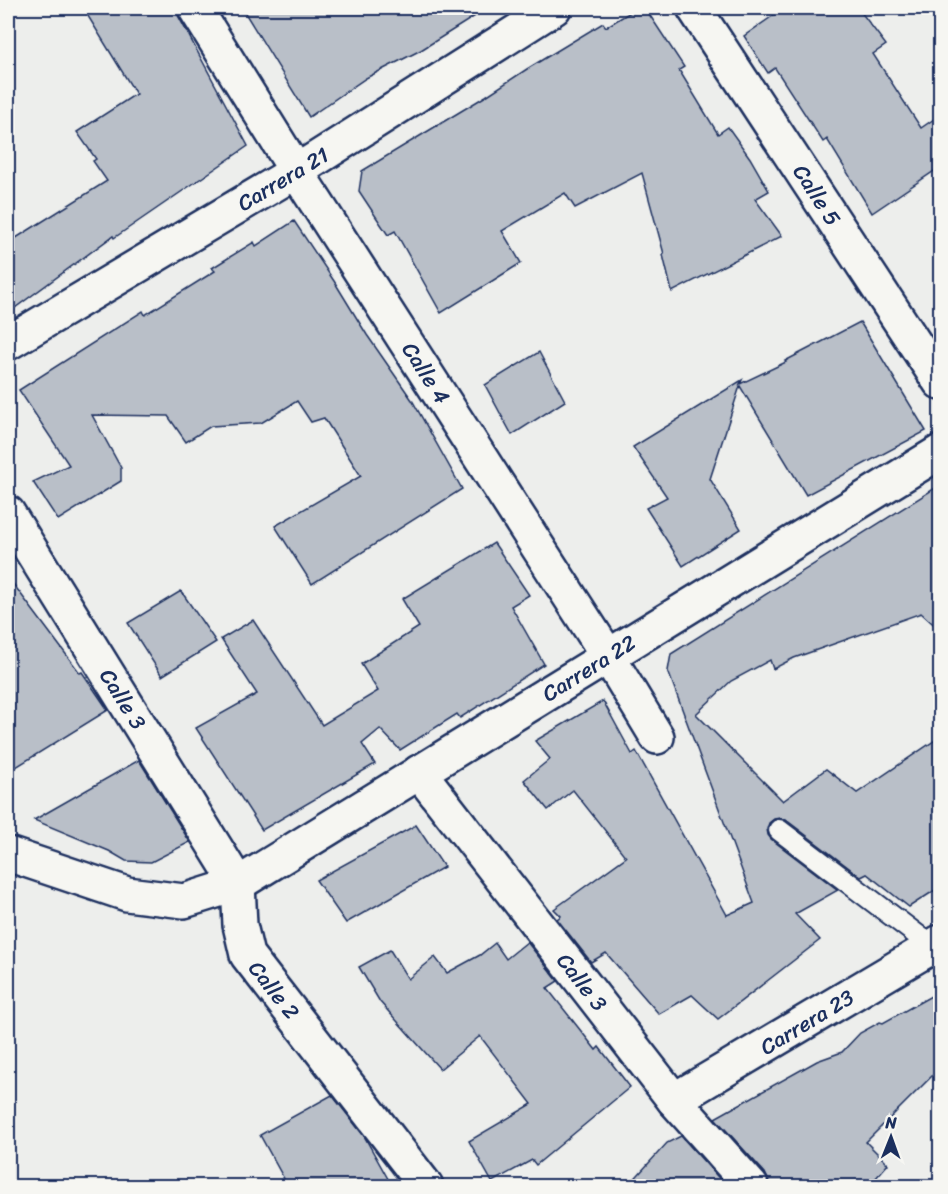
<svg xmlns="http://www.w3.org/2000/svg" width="948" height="1194" viewBox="0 0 948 1194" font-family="Sriracha,sans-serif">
<rect width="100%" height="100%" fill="#edeeec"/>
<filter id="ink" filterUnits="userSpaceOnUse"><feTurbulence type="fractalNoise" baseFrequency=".0167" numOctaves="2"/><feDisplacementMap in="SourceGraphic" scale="12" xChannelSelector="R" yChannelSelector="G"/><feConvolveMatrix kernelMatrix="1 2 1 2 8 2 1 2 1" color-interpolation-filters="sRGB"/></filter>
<g filter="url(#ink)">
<g fill="#b9bfc8" stroke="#1b2f5e" stroke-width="1.5">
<polygon points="83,8 174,8 248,146 114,238 113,236 8,313 8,243 107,181 93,161 96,159 77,132 136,94"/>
<polygon points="242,8 488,8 421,50 366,78 309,117"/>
<polygon points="637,8 645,8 684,67 679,70 718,134 728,127 750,158 769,191 755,199 782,236 672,292 663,255 664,254 642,173 575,208 565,193 502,231 521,263 441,313 395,231 388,235 359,191 362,171 486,96 527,69 603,23 606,27"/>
<polygon points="784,8 858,8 886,45 873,54 921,128 940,115 940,167 872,213 827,139 823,142 775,68 768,73 744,36"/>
<polygon points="294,221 334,281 367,335 412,400 462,489 312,584 275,526 361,476 324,418 311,422 297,401 261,423 211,426 186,442 168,416 92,415 121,468 121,481 58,520 33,482 69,465 19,390 143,311 145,315 215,271 212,268 254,242 256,246"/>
<polygon points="860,322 926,431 806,495 740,386 710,479 741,529 683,566 646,508 667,497 633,447 742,380 740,384 786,362 785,361"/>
<polygon points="539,352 565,401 512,435 485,385"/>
<polygon points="940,485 940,630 921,613 794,658 773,669 770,660 731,681 696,714 783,801 826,769 857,793 940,737 940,887 909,907 867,874 861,877 786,820 780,818 774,819 769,823 767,829 768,835 771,839 838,890 795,914 820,940 718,1019 692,995 659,1014 606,953 591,962 557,919 561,916 554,909 626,857 573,790 548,810 524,780 550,759 535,741 603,701 632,754 636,751 727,915 754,903 668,671 671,654"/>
<polygon points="494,543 529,595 511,606 544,664 460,718 457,714 400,750 380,729 362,744 375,764 262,830 196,728 257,694 221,639 253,620 322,725 378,691 361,664 419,627 402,599"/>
<polygon points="8,577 80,673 82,672 108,710 8,772"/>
<polygon points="181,591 216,642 162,676 128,623"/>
<polygon points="139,760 190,842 151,862 126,861 109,851 34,820"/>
<polygon points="416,825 444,867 346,923 316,880"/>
<polygon points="527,942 558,981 547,988 596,1050 599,1047 630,1087 536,1165 532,1160 492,1182 469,1141 532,1104 480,1036 440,1069 380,1002 359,967 390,950 408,979 435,957 447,973 480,955 495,943 506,959"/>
<polygon points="940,991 940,1068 866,1142 888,1164 869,1186 769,1186 769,1182 765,1173 715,1118 817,1061 842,1052 860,1033 880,1022 883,1023"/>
<polygon points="332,1095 364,1136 392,1186 288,1186 260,1135"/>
<polygon points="681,1136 726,1186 628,1186 667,1143"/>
</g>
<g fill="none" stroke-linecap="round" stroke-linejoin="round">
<g stroke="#1b2f5e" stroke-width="24">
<polyline id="service" points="779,830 933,947"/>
</g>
<g stroke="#1b2f5e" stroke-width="38">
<g id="minor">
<polyline points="195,8 305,185 608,656 657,737"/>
<polyline points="694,8 940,382"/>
<polyline points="8,343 297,171 554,8"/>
<polyline points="8,513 238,884 240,925 247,955 426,1186"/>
<polyline points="419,772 674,1100 751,1186"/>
<polyline points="8,854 127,894 184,901 238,884 940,452"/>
<polyline points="674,1100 940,942"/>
</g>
</g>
<use href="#service" stroke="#f6f6f2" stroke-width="20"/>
<use href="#minor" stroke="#f6f6f2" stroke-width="33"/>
</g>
</g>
<g text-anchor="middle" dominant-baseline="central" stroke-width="6" stroke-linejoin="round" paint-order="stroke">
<g font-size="22" fill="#1b2f5e" stroke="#f6f6f2">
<text transform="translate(283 179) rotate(-31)">Carrera 21</text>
<text transform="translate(817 195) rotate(57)">Calle 5</text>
<text transform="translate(426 373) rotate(57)">Calle 4</text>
<text transform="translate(589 668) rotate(-32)">Carrera 22</text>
<text transform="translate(123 699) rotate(58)">Calle 3</text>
<text transform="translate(582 982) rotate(52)">Calle 3</text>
<text transform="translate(274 990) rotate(52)">Calle 2</text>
<text transform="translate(807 1022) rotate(-31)">Carrera 23</text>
</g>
</g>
<rect width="948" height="1194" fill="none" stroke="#f6f6f2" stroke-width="30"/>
<rect x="15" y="15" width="918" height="1164" fill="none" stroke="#1b2f5e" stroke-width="2" filter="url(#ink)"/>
<g transform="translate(891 1137) rotate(1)" stroke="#f6f6f2" stroke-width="4.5" paint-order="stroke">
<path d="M0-4.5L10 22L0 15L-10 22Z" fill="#1b2f5e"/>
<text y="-9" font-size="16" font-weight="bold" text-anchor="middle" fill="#1b2f5e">N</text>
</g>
</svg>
